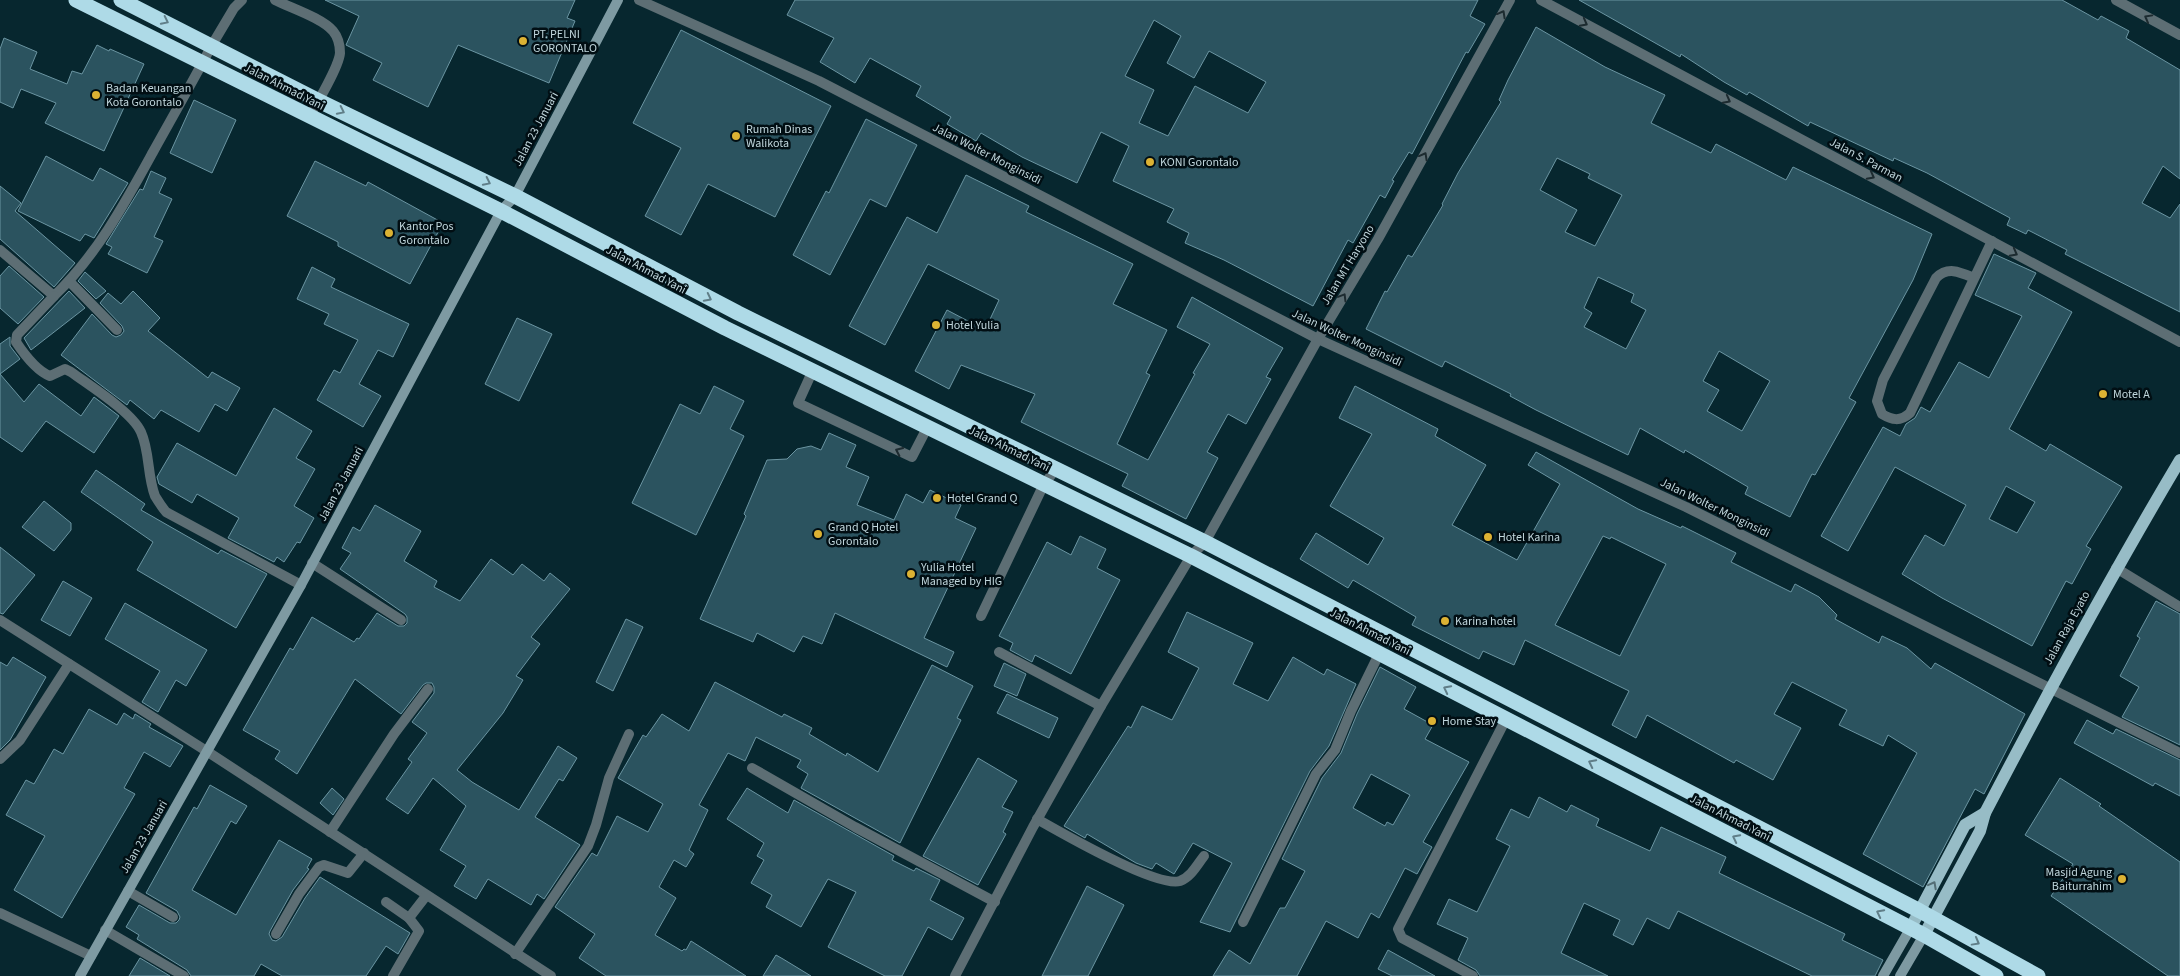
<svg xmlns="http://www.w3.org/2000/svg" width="2180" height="976" viewBox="0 0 2180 976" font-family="'Source Sans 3',sans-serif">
<rect width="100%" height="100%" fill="#07272f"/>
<g fill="#2b535f" stroke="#6b95a2" fill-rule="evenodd">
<polygon points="325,0 575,0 567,18 575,21 549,83 458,45 428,107 373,80 382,63 346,45 359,16"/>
<path d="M795 0H1478L1470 16 1485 24 1468 53 1466 52 1412 154 1409 152 1392 180 1394 181 1385 198 1380 195 1353 243 1348 240 1313 306 1224 260 1185 243 1189 233 1167 222 1174 209 1113 181 1129 146 1101 132 1077 183 1022 157 981 133 976 141 947 124 951 117 916 96 921 86 870 58 855 83 820 62 834 38 787 15ZM1154 20 1181 36 1167 63 1194 78 1209 51 1266 82 1248 113 1195 86 1168 136 1139 123 1154 90 1125 76Z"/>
<polygon points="1579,0 2062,0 2098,20 2101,16 2129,31 2126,38 2180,70 2180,179 2163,166 2142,203 2170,218 2180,204 2180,312 2065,254 2067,250 2028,230 2026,234 2007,225 2010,218 1927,173 1894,158 1893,161 1810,122 1808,126 1749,92 1747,95 1724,82 1681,54 1680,57"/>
<path d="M1536 27 1605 67 1665 95 1651 123 1711 153 1716 144 1786 180 1793 167 1932 234 1913 280 1849 398 1856 402 1815 475 1812 474 1790 517 1745 494 1748 487 1685 450 1684 453 1640 428 1628 455 1536 410 1510 396 1511 394 1445 361 1442 367 1366 329 1385 291 1387 292 1408 255 1412 257 1443 205 1442 204 1458 173 1501 102 1499 100 1508 80ZM1557 158 1590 174 1588 178 1622 195 1595 246 1565 232 1577 210 1540 190ZM1598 277 1634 294 1631 302 1646 310 1626 349 1584 327 1592 313 1584 308ZM1719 351 1770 381 1742 431 1707 411 1719 390 1703 381Z"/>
<polygon points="681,30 831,106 775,217 708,184 681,235 645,216 681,148 633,123"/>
<polygon points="4,38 37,52 30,69 67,84 72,71 82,74 97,45 109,51 110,49 144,64 104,151 45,123 56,103 21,89 13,108 0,102 0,49"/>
<polygon points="194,100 236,120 212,173 170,153"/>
<polygon points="866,119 917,145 886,207 870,199 830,275 793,255 826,191 829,193"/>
<polygon points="46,156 93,181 100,168 128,183 94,238 85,234 80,241 18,211"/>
<polygon points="315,161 366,186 368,182 443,223 410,284 338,246 338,242 287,216"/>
<polygon points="151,171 166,178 159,193 172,199 154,237 163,241 147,273 108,254 112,247 106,244 140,189 143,190"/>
<polygon points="966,175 1029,206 1026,212 1133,264 1113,304 1167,330 1146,373 1150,375 1117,444 1148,460 1195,374 1193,373 1210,344 1177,327 1192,297 1283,348 1266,377 1271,379 1246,424 1228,414 1207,452 1218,458 1186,519 1122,486 1128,474 1021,422 1035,394 961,365 949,389 915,371 947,310 985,330 999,300 928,264 885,345 849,326 907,217 937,233"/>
<polygon points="0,186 21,203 15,211 75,263 54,287 0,239"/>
<path d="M1994 254 2036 273 2028 288 2072 312 2009 429 2046 451 2050 444 2122 487 2086 546 2091 549 2072 584 2066 581 2032 646 1942 598 1902 574 1925 535 1944 546 1966 505 1895 467 1848 551 1821 536 1883 427 1900 436 1906 424 1915 418 1921 407 1930 412 1959 362 1989 378 2022 316 1975 295ZM2006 486 2035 502 2017 533 1989 519Z"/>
<polygon points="9,266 44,297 18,324 0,308 0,276"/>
<polygon points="312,267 335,279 331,287 409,324 393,357 378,350 359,384 381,396 363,427 317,400 334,370 340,373 358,340 324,324 329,314 297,299"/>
<polygon points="85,272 106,291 96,299 78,281"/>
<polygon points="69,291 85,308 31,350 24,338"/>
<polygon points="133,291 160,318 148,331 208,378 212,372 240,388 227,411 215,404 199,432 161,410 154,419 130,400 127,405 61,355 92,314 112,335 116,337 121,335 124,331 122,326 100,303 108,293 121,304"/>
<polygon points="517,318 552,334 519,401 485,384"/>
<polygon points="10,337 10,346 20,359 0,374 24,402 39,384 81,416 94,397 119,416 94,453 46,421 22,452 0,437 0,344"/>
<polygon points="714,386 744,401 730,429 744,436 696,535 632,503 680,404 700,414"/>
<path d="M1355 386 1438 429 1435 436 1486 465 1452 525 1517 560 1560 484 1528 465 1536 452 1638 509 1681 528 1682 526 1736 553 1731 562 1791 592 1795 584 1819 597 1837 615 1835 619 1879 643 1882 636 1907 648 1931 669 1935 663 2025 714 1984 794 1975 789 1923 887 1863 854 1917 753 1888 735 1883 746 1839 725 1847 710 1792 682 1774 714 1801 728 1773 780 1736 760 1734 763 1647 715 1636 738 1612 725 1629 691 1525 640 1514 665 1483 651 1479 659 1412 625 1416 617 1353 580 1348 588 1300 559 1316 533 1368 565 1384 538 1330 506 1372 434 1339 418ZM1603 536 1610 539 1611 537 1666 564 1620 656 1555 625Z"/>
<polygon points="274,408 312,431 296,458 315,469 294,506 314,518 300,543 297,542 284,562 277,557 274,562 228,538 239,518 197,494 192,503 159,484 157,477 177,443 236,476"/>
<polygon points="829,433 856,445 846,467 869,477 857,505 894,520 906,494 923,503 930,490 961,505 955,518 976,528 924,638 954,652 947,667 835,613 822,644 803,636 794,652 757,633 753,642 700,619 746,516 744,514 767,460 787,459 797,449 811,446 821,450"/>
<polygon points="96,470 145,504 141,510 218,554 221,550 267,574 236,628 137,570 153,542 81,492"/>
<polygon points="44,501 71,523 71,530 54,551 22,527"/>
<polygon points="375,505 421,531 404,561 437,581 434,587 460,601 491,559 513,575 522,564 544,581 550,573 570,589 531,637 540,644 516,676 523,680 503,713 457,770 472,782 519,810 558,746 577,758 563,781 559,779 535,817 580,845 544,899 537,894 531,905 488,879 476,899 454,886 466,866 440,850 466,806 433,778 408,814 386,799 412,762 408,759 427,733 412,722 434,693 434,687 432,683 426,683 423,685 401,714 355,679 297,774 275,759 280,751 243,730 290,648 293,650 312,617 354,642 357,638 359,639 377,613 398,626 404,626 407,623 407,617 405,614 340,569 351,553 342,548 353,527 360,531"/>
<polygon points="1080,536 1106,549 1097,568 1120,580 1071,674 1035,655 1032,662 1010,650 1013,643 999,636 1047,542 1071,555"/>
<polygon points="0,547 35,575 3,614 0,613"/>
<polygon points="63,581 92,598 70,636 41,620"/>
<polygon points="2156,601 2180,614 2180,745 2122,717 2139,687 2120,676 2140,638 2137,636"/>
<polygon points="125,603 207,650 186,686 176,680 158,712 142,702 160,671 105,639"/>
<polygon points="1187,612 1253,643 1233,684 1268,701 1293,657 1324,675 1327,669 1356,684 1329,746 1310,771 1230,932 1200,922 1232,863 1193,843 1174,874 1156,863 1152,869 1136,863 1087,834 1085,838 1064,826 1128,726 1131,728 1142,706 1172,720 1199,668 1168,652"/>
<polygon points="626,619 643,627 613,691 596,682"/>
<polygon points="13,657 46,677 10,740 0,750 0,662 7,666"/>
<polygon points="1004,663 1026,674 1017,696 994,686"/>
<polygon points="932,665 973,686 957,718 961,720 900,843 801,788 808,774 797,767 801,760 756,737 745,761 728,753 699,805 708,810 689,850 694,854 686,867 674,860 659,887 676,898 655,935 682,951 684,949 686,950 691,941 746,976 606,976 579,958 595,934 555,907 592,853 597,856 617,816 648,832 663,804 618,778 643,735 646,737 662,714 689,731 715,682 782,717 784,714 812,728 809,734 846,756 847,753 878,772"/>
<path d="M1380 667 1416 687 1404 709 1433 725 1425 739 1469 762 1423 842 1432 847 1417 874 1405 868 1379 918 1371 913 1358 938 1326 921 1297 976H1213L1229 950 1250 964 1280 908H1285L1305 871 1282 859 1322 778 1341 753 1357 714ZM1371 774 1410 795 1393 825 1387 822 1385 826 1353 808Z"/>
<polygon points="1007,694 1058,718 1049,738 997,713"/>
<polygon points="89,709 117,725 124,713 133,719 135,714 151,724 149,727 183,746 170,767 144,752 124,788 135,794 62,918 14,890 45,836 6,815 26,780 34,784 54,749 63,754"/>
<polygon points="2087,720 2113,734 2116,729 2180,760 2180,796 2155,783 2153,786 2074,743"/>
<polygon points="978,758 1017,781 1002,807 1013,812 1003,832 1006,834 978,885 923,856"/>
<polygon points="2060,778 2101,804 2099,806 2180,862 2180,976 2168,976 2051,896 2073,864 2025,835"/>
<polygon points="210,785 247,806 236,824 231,821 192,890 236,915 279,840 312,859 307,868 309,869 293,890 270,931 269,934 272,940 276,941 282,937 305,898 320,877 410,933 398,954 386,946 366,976 282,976 261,964 254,976 191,976 187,970 137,939 139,935 126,927 139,905 170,923 176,923 179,920 180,917 177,911 146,893 194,807 197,809"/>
<polygon points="332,788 344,799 333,815 320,803"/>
<polygon points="747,788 788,813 794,800 894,856 892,860 914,871 916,868 940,880 930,900 964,918 952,940 928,927 902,976 885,976 828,947 856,892 828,879 801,927 766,907 772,895 751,883 764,860 757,856 764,843 727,819"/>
<polygon points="1539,797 1567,812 1571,805 1599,819 1596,826 1650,851 1661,827 1726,857 1719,873 1845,934 1842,940 1883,960 1875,976 1812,976 1678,911 1669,929 1647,918 1633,945 1613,935 1620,920 1584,903 1561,953 1608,976 1480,976 1476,970 1458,960 1468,938 1437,924 1449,899 1477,912 1510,846 1496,839 1511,809 1529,818"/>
<polygon points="1087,886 1124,905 1088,976 1042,976"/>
<polygon points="1388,950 1435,976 1392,976 1378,969"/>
<polygon points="776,955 783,959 811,976 763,976"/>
<polygon points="140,958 170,976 129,976"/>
</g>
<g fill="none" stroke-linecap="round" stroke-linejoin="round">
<g stroke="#5d6e74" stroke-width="10">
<path d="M275 0C291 8 322 18 333 31 338 37 340 45 340 53 339 66 317 104 309 116"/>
<polyline points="212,45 234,8 242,0"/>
<path d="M1974 278C1960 272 1948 266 1936 278L1883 380 1877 401 1882 414C1892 420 1900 422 1910 413L1992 241"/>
<polyline points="813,370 798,403 912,457 928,426"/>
<polyline points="981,616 1044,484 1056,469"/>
<polyline points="999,652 1101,706"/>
<path d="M1037 819C1060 832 1157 888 1180 881 1191 877 1197 865 1204 856"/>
<polyline points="128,891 173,917"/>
<polyline points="105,930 184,976"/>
</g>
<g stroke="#5d6e74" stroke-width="10">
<polyline points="639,0 819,81 1318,339 1686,507 2180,753"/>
<polyline points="1541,0 2180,342"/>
<polyline points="2116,0 2180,35"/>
<path d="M0 250 54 296C97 255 125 203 153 152 173 116 193 81 212 45"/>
<polyline points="69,281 117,330"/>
<path d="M54 296 17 335 16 342C24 354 37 371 50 376L65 369 71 372C90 386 132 412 141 432 150 452 147 475 155 496 158 501 162 507 166 512L301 585"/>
<polyline points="312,563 401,620"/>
<polyline points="2116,568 2180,607"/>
<polyline points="0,620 208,752 551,976"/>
<polyline points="0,759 20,740 69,664"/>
<polyline points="752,768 855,827 995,902"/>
<polyline points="330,832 394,734 428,689"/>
<polyline points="386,902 409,918"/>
<polyline points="0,913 91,956"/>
<polyline points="1243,922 1316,774 1335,750 1351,711 1379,654"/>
<polyline points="276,934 299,894 319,867 324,865 348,873 364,853"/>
<polyline points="515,954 588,846 596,825 609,778 629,734"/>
<polyline points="393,976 419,931 409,918 426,896"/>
<polyline points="955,976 1033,827 1101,706 1191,556 1205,542 1318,339 1378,239 1510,0"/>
<polyline points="1473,976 1402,938 1398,929 1506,719"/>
</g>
<g stroke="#7e9aa2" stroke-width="10">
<polyline points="80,976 301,585 501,211 515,196 618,0"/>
<polyline points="1883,976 1910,929"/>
<polyline points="1900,976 1924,935"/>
</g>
<g stroke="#97bcc6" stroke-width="12">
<polyline points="1910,929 1965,825 1985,813"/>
<path d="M1924 935 1980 831 1985 813C2047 694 2111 576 2180 460"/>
</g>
<g stroke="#aedae7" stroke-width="15">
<polyline points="76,0 501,211 725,328 1191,556 1924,935 1996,976"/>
<polyline points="121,0 319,101 515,196 738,313 1205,542 1920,911 2038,976"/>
</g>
</g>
<defs><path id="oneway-chevron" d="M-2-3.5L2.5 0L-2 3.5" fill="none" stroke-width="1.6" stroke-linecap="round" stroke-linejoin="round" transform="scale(1.25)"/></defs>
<g stroke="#1d2b30">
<use href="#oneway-chevron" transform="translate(1502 14) rotate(-61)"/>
<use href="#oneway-chevron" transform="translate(2148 18) rotate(-151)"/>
<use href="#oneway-chevron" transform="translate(1584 23) rotate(28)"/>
<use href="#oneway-chevron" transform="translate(1727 100) rotate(28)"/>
<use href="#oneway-chevron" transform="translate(1424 156) rotate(-61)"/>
<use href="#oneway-chevron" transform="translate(1871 176) rotate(28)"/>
<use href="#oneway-chevron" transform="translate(2014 253) rotate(28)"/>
<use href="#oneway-chevron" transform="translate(1343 297) rotate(-59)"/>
<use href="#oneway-chevron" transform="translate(899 451) rotate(-155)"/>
</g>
<g stroke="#607e88">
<use href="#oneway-chevron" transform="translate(165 21) rotate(26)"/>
<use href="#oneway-chevron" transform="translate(341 111) rotate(26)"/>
<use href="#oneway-chevron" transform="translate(487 182) rotate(26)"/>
<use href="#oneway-chevron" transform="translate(708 298) rotate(27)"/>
<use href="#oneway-chevron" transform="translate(1447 689) rotate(-153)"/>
<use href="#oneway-chevron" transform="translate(1592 763) rotate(-153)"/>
<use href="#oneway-chevron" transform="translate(1736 838) rotate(-153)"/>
<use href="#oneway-chevron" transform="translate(1880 913) rotate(-153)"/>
<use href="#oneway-chevron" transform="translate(1976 942) rotate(29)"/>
</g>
<use stroke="#546e75" href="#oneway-chevron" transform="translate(1933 885) rotate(-62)"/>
<g fill="#dcb233" stroke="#010e13" stroke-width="2">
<circle cx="523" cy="41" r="5"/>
<circle cx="96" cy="95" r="5"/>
<circle cx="736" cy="136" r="5"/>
<circle cx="1150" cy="162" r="5"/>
<circle cx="389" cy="233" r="5"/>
<circle cx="936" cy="325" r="5"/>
<circle cx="2103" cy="394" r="5"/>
<circle cx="937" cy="498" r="5"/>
<circle cx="818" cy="534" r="5"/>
<circle cx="1488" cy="537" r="5"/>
<circle cx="911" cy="574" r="5"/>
<circle cx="1445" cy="621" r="5"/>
<circle cx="1432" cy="721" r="5"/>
<circle cx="2122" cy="879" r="5"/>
</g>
<g text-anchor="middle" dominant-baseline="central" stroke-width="5" stroke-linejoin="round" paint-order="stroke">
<g font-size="12" fill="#c0d6dc" stroke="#010e13" text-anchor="start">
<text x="533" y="34">PT. PELNI<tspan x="533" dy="14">GORONTALO</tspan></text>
<text x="106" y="88">Badan Keuangan<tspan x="106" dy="14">Kota Gorontalo</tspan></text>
<text x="746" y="129">Rumah Dinas<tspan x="746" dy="14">Walikota</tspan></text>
<text x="1160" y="162">KONI Gorontalo</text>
<text x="399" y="226">Kantor Pos<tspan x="399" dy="14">Gorontalo</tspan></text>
<text x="946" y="325">Hotel Yulia</text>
<text x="2113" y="394">Motel A</text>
<text x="947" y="498">Hotel Grand Q</text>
<text x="828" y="527">Grand Q Hotel<tspan x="828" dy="14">Gorontalo</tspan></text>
<text x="1498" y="537">Hotel Karina</text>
<text x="921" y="567">Yulia Hotel<tspan x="921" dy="14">Managed by HIG</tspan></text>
<text x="1455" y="621">Karina hotel</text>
<text x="1442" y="721">Home Stay</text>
<text x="2112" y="872" text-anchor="end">Masjid Agung<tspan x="2112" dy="14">Baiturrahim</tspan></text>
</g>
<g font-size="12" fill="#c0d6dc" stroke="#010e13">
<text transform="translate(284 87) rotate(27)">Jalan Ahmad Yani</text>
<text transform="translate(536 129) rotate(-62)">Jalan 23 Januari</text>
<text transform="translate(987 154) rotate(27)">Jalan Wolter Monginsidi</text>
<text transform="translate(1866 160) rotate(28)">Jalan S. Parman</text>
<text transform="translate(1348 265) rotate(-59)">Jalan MT Haryono</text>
<text transform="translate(646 270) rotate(28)">Jalan Ahmad Yani</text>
<text transform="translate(1347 338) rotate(25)">Jalan Wolter Monginsidi</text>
<text transform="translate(1009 449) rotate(26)">Jalan Ahmad Yani</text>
<text transform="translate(341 484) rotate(-62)">Jalan 23 Januari</text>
<text transform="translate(1715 508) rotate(26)">Jalan Wolter Monginsidi</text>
<text transform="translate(2067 628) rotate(-61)">Jalan Raja Eyato</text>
<text transform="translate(1370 632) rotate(27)">Jalan Ahmad Yani</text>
<text transform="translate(1730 818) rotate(27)">Jalan Ahmad Yani</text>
<text transform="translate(144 837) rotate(-60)">Jalan 23 Januari</text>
</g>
</g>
</svg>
